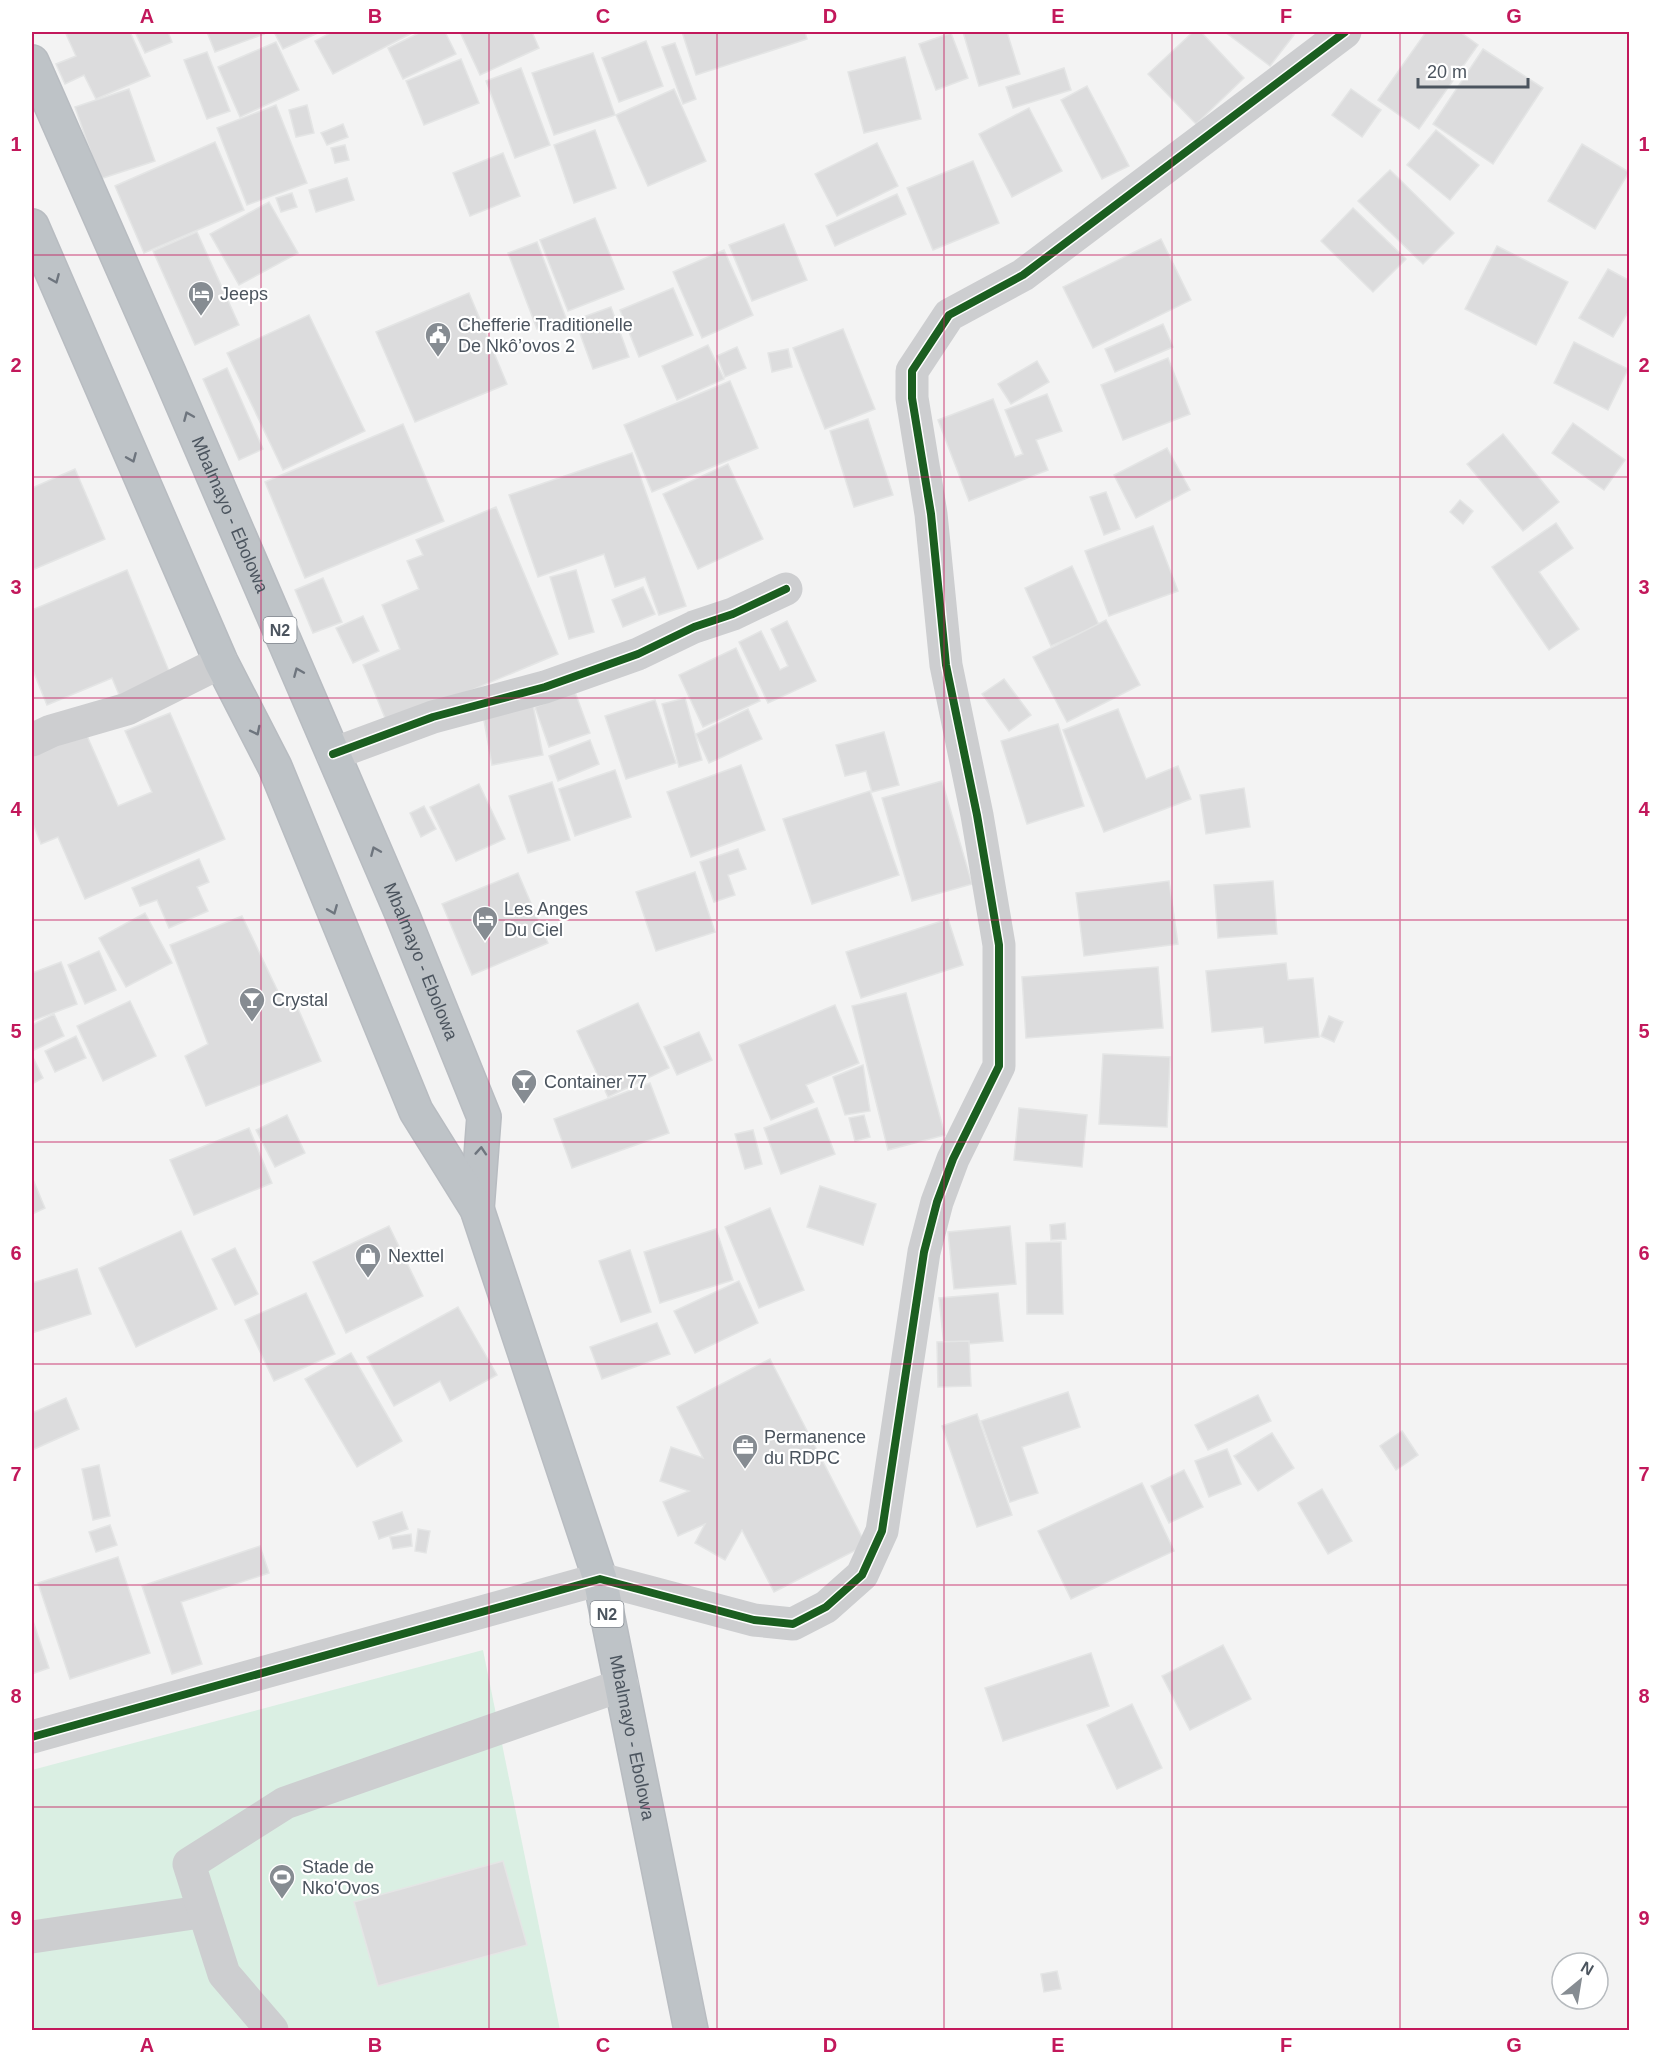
<svg xmlns="http://www.w3.org/2000/svg" width="1661" height="2062" viewBox="0 0 1661 2062" font-family="Helvetica,sans-serif">
<rect width="100%" height="100%" fill="#f3f3f3"/>
<polygon fill="#daefe3" points="483,1650 560,2030 32,2030 32,1770"/>
<g fill="#dcdcdd" stroke="#e4e5e5" stroke-width="1.5">
<polygon points="71,32 130,32 150,76 96,99 84,75 65,84 56,64 76,56 66,34"/>
<polygon points="135,32 168,32 172,42 145,53"/>
<polygon points="207,32 263,32 264,34 215,52"/>
<polygon points="274,32 320,32 283,49"/>
<polygon points="332,32 414,32 333,74 315,41"/>
<polygon points="421,32 445,32 456,54 403,79 388,48"/>
<polygon points="460,32 532,32 539,48 480,75"/>
<polygon points="682,32 805,32 807,39 696,75"/>
<polygon points="963,32 1007,32 1020,74 979,86"/>
<polygon points="1193,32 1201,32 1244,78 1196,124 1148,74"/>
<polygon points="1225,32 1290,32 1294,35 1270,66"/>
<polygon points="1426,32 1460,32 1478,45 1419,129 1378,100"/>
<polygon points="951,33 968,78 936,90 919,44"/>
<polygon points="646,41 663,86 619,102 602,58"/>
<polygon points="276,42 299,90 240,117 218,67"/>
<polygon points="675,43 696,99 683,104 662,47"/>
<polygon points="1483,49 1543,88 1493,164 1433,124"/>
<polygon points="207,52 230,111 207,119 184,60"/>
<polygon points="593,53 615,115 554,135 532,73"/>
<polygon points="905,57 921,119 864,133 848,72"/>
<polygon points="461,59 479,103 424,125 406,81"/>
<polygon points="521,68 550,145 515,158 486,81"/>
<polygon points="1064,68 1071,90 1013,108 1006,87"/>
<polygon points="1087,86 1129,166 1102,179 1061,100"/>
<polygon points="129,89 155,161 100,179 75,107"/>
<polygon points="674,89 706,161 648,186 616,115"/>
<polygon points="1351,89 1381,110 1362,137 1332,115"/>
<polygon points="276,105 307,183 247,205 217,128"/>
<polygon points="307,105 314,133 296,137 289,110"/>
<polygon points="1029,108 1062,171 1012,197 979,134"/>
<polygon points="343,124 348,137 327,145 321,133"/>
<polygon points="595,130 616,188 574,203 554,145"/>
<polygon points="1436,130 1479,165 1450,200 1407,165"/>
<polygon points="215,142 244,210 144,253 115,186"/>
<polygon points="877,143 898,186 837,216 815,174"/>
<polygon points="1582,144 1629,172 1595,229 1548,201"/>
<polygon points="345,145 349,160 335,163 331,148"/>
<polygon points="503,153 520,196 470,216 453,173"/>
<polygon points="973,161 999,223 933,250 907,188"/>
<polygon points="1390,170 1454,233 1423,264 1358,201"/>
<polygon points="347,178 354,200 316,212 309,190"/>
<polygon points="292,193 297,207 281,212 276,198"/>
<polygon points="897,194 906,214 835,246 826,226"/>
<polygon points="269,202 298,253 239,285 210,234"/>
<polygon points="1353,208 1406,259 1373,292 1321,241"/>
<polygon points="595,218 624,289 568,311 540,240"/>
<polygon points="784,224 807,280 752,301 729,245"/>
<polygon points="197,232 239,325 195,345 153,251"/>
<polygon points="1161,239 1191,300 1093,348 1063,287"/>
<polygon points="537,242 566,318 537,329 508,253"/>
<polygon points="1497,246 1568,282 1536,345 1465,309"/>
<polygon points="724,250 753,315 702,338 673,272"/>
<polygon points="1608,269 1630,281 1630,309 1613,337 1579,318"/>
<polygon points="673,288 693,335 639,357 620,310"/>
<polygon points="469,293 507,384 415,422 376,332"/>
<polygon points="611,307 629,357 593,369 575,320"/>
<polygon points="309,315 365,431 283,470 227,353"/>
<polygon points="1163,324 1173,347 1115,372 1105,349"/>
<polygon points="843,329 875,409 825,429 793,348"/>
<polygon points="1574,342 1628,369 1608,410 1554,383"/>
<polygon points="708,345 724,379 677,400 662,366"/>
<polygon points="737,347 746,368 725,377 717,356"/>
<polygon points="788,349 792,367 772,372 768,353"/>
<polygon points="1168,358 1190,414 1123,440 1101,385"/>
<polygon points="1037,361 1049,382 1011,404 998,384"/>
<polygon points="227,368 263,449 239,460 203,379"/>
<polygon points="730,381 758,448 652,492 624,425"/>
<polygon points="1047,394 1062,431 1036,440 1048,470 969,501 938,420 993,399 1015,457 1023,454 1005,410"/>
<polygon points="868,419 893,495 854,507 830,431"/>
<polygon points="1573,423 1625,460 1604,490 1552,453"/>
<polygon points="403,424 444,521 305,578 265,482"/>
<polygon points="1503,434 1559,502 1523,531 1467,464"/>
<polygon points="1167,448 1190,490 1136,518 1114,475"/>
<polygon points="632,453 686,606 659,615 645,577 615,587 604,554 538,577 509,495"/>
<polygon points="728,464 763,539 698,569 663,494"/>
<polygon points="75,469 105,539 32,570 32,488"/>
<polygon points="1106,492 1120,529 1104,535 1090,497"/>
<polygon points="1460,500 1473,511 1463,524 1450,512"/>
<polygon points="496,507 558,654 388,725 363,665 400,649 382,605 419,589 407,561 423,555 416,540"/>
<polygon points="1556,523 1573,548 1539,572 1579,629 1549,650 1492,567"/>
<polygon points="1153,526 1178,591 1109,616 1085,551"/>
<polygon points="1072,566 1099,625 1051,646 1025,588"/>
<polygon points="127,570 171,676 120,697 112,678 47,705 32,668 32,610"/>
<polygon points="576,570 594,632 569,639 550,577"/>
<polygon points="323,578 342,622 313,633 295,590"/>
<polygon points="643,587 655,614 623,627 612,600"/>
<polygon points="363,616 379,651 353,663 336,628"/>
<polygon points="1106,620 1140,685 1067,722 1033,657"/>
<polygon points="787,621 816,681 768,703 739,642 761,631 780,670 788,666 771,629"/>
<polygon points="736,648 760,701 703,727 679,675"/>
<polygon points="1004,679 1031,715 1009,731 982,694"/>
<polygon points="575,692 590,733 549,747 535,707"/>
<polygon points="685,698 702,760 679,767 662,704"/>
<polygon points="655,700 676,763 626,779 605,716"/>
<polygon points="533,705 543,755 492,765 483,715"/>
<polygon points="748,709 762,739 709,763 696,734"/>
<polygon points="1118,709 1146,779 1178,766 1191,799 1104,832 1063,730"/>
<polygon points="76,711 118,806 152,792 125,731 170,713 225,839 85,899 58,837 41,844 32,821 32,730"/>
<polygon points="1058,724 1084,806 1027,824 1001,741"/>
<polygon points="884,732 899,785 872,792 866,771 845,776 836,745"/>
<polygon points="590,740 599,764 558,781 549,756"/>
<polygon points="741,765 765,830 691,857 667,792"/>
<polygon points="615,770 631,817 575,836 559,789"/>
<polygon points="942,781 972,884 912,901 882,798"/>
<polygon points="552,782 570,840 528,853 509,796"/>
<polygon points="479,784 505,839 456,861 430,807"/>
<polygon points="1244,788 1250,827 1206,834 1200,795"/>
<polygon points="870,791 899,875 812,904 783,819"/>
<polygon points="424,806 436,829 421,837 410,813"/>
<polygon points="738,849 746,869 728,875 735,895 714,902 700,862"/>
<polygon points="199,859 209,882 197,887 208,911 169,928 157,900 140,906 132,888"/>
<polygon points="695,872 715,932 656,951 636,892"/>
<polygon points="518,873 548,943 472,975 442,904"/>
<polygon points="1169,881 1178,944 1084,956 1076,893"/>
<polygon points="1273,881 1277,934 1218,938 1214,885"/>
<polygon points="145,913 172,963 126,987 99,938"/>
<polygon points="242,916 283,1002 293,997 321,1061 206,1106 185,1056 208,1044 170,945"/>
<polygon points="948,919 963,965 861,998 846,952"/>
<polygon points="99,951 116,990 85,1004 68,965"/>
<polygon points="61,962 77,1004 32,1021 32,973"/>
<polygon points="1286,963 1288,980 1313,978 1319,1037 1265,1043 1263,1027 1212,1032 1206,971"/>
<polygon points="1158,967 1163,1028 1026,1038 1022,977"/>
<polygon points="906,993 945,1135 888,1150 852,1006"/>
<polygon points="130,1001 156,1056 103,1081 77,1026"/>
<polygon points="638,1003 669,1068 608,1097 577,1031"/>
<polygon points="835,1005 859,1063 806,1085 814,1102 771,1120 739,1045"/>
<polygon points="54,1014 64,1036 32,1051 32,1025"/>
<polygon points="1329,1016 1343,1022 1334,1042 1321,1036"/>
<polygon points="699,1032 712,1060 677,1075 664,1047"/>
<polygon points="76,1036 86,1058 55,1072 45,1051"/>
<polygon points="1103,1054 1170,1057 1167,1127 1099,1124"/>
<polygon points="32,1055 43,1078 32,1084"/>
<polygon points="863,1065 870,1111 845,1115 833,1077"/>
<polygon points="650,1083 669,1133 572,1168 554,1119"/>
<polygon points="817,1108 835,1154 781,1174 764,1128"/>
<polygon points="1019,1108 1087,1115 1082,1167 1014,1160"/>
<polygon points="287,1115 305,1153 275,1167 256,1130"/>
<polygon points="864,1115 870,1137 855,1141 849,1118"/>
<polygon points="249,1128 272,1183 194,1215 170,1160"/>
<polygon points="753,1130 762,1164 745,1169 735,1134"/>
<polygon points="32,1177 45,1208 32,1214"/>
<polygon points="820,1186 876,1204 863,1245 807,1227"/>
<polygon points="770,1208 804,1290 759,1308 725,1227"/>
<polygon points="1065,1223 1066,1239 1051,1240 1050,1225"/>
<polygon points="389,1226 423,1296 346,1333 313,1262"/>
<polygon points="1010,1226 1016,1284 954,1289 948,1232"/>
<polygon points="716,1229 733,1280 660,1303 644,1252"/>
<polygon points="181,1231 217,1309 136,1347 99,1268"/>
<polygon points="1061,1242 1063,1314 1027,1314 1026,1243"/>
<polygon points="235,1248 258,1294 235,1305 212,1259"/>
<polygon points="630,1250 651,1312 621,1322 599,1261"/>
<polygon points="77,1269 91,1314 32,1333 32,1283"/>
<polygon points="739,1281 758,1323 695,1353 674,1311"/>
<polygon points="306,1293 335,1354 274,1381 245,1320"/>
<polygon points="998,1293 1003,1341 944,1346 939,1298"/>
<polygon points="458,1307 497,1375 450,1401 440,1381 394,1406 367,1357"/>
<polygon points="657,1323 670,1354 602,1379 590,1347"/>
<polygon points="969,1341 971,1386 938,1387 937,1342"/>
<polygon points="351,1353 402,1441 357,1467 305,1379"/>
<polygon points="770,1359 866,1545 774,1592 742,1530 725,1560 695,1543 705,1524 678,1536 663,1502 689,1491 660,1481 671,1447 703,1458 677,1407"/>
<polygon points="1068,1392 1080,1427 1022,1447 1038,1493 1010,1502 981,1421"/>
<polygon points="1258,1395 1271,1421 1208,1450 1195,1425"/>
<polygon points="66,1398 79,1429 32,1450 32,1413"/>
<polygon points="977,1414 1012,1515 977,1527 942,1426"/>
<polygon points="1402,1431 1418,1455 1396,1470 1380,1446"/>
<polygon points="1272,1433 1294,1468 1258,1491 1234,1456"/>
<polygon points="1227,1449 1241,1484 1209,1497 1195,1461"/>
<polygon points="99,1465 110,1516 93,1520 82,1469"/>
<polygon points="1184,1470 1203,1507 1169,1523 1151,1486"/>
<polygon points="1142,1483 1174,1551 1071,1599 1038,1531"/>
<polygon points="1322,1489 1352,1541 1328,1554 1298,1503"/>
<polygon points="402,1512 408,1529 379,1539 373,1522"/>
<polygon points="110,1525 117,1545 96,1552 89,1532"/>
<polygon points="418,1529 430,1531 426,1553 415,1551"/>
<polygon points="411,1534 412,1546 393,1549 390,1537"/>
<polygon points="260,1546 269,1573 181,1602 202,1664 172,1674 142,1586"/>
<polygon points="118,1557 150,1653 70,1679 38,1583"/>
<polygon points="32,1618 49,1668 32,1674"/>
<polygon points="1223,1645 1251,1699 1190,1730 1162,1676"/>
<polygon points="1091,1653 1109,1706 1003,1741 985,1688"/>
<polygon points="1132,1704 1162,1768 1117,1789 1087,1725"/>
<polygon points="503,1861 527,1945 378,1986 354,1902"/>
<polygon points="1057,1971 1061,1989 1044,1992 1041,1974"/>
</g>
<g fill="none" stroke-linecap="round" stroke-linejoin="round">
<g stroke="#b8bcc1" stroke-width="36">
<g id="highway">
<path id="s1" d="M32 62 169 373 402 914 484 1117 477 1209"/>
<path id="s2" d="M32 226 221 662 275 767 416 1111 477 1209 600 1579 691 2030"/>
</g>
</g>
<g stroke="#cdced0" stroke-width="33">
<polyline points="32,740 51,731 127,709 221,662"/>
<polyline points="333,754 433,717 545,687 638,654 694,627 733,614 786,589"/>
<polyline points="32,1737 600,1579 754,1620 793,1624 826,1607 862,1575 882,1531 924,1252 937,1202 953,1159 999,1066 999,945 977,815 946,665 931,514 912,398 912,371 949,315 1023,275 1345,32"/>
<polyline points="32,1937 200,1912"/>
<polyline points="272,2030 224,1974 189,1864 285,1803 622,1685"/>
</g>
<use href="#highway" stroke="#bec3c7" stroke-width="33"/>
<g stroke="#fff" stroke-width="11">
<g id="cycleway">
<polyline points="333,754 433,717 545,687 638,654 694,627 733,614 786,589"/>
<polyline points="32,1737 600,1579 754,1620 793,1624 826,1607 862,1575 882,1531 924,1252 937,1202 953,1159 999,1066 999,945 977,815 946,665 931,514 912,398 912,371 949,315 1023,275 1345,32"/>
</g>
</g>
<use href="#cycleway" stroke="#1b5e20" stroke-width="8"/>
</g>
<defs><path id="oneway-chevron" d="M-2-3.5L2.5 0L-2 3.5" fill="none" stroke-width="1.6" stroke-linecap="round" stroke-linejoin="round" transform="scale(1.5)"/></defs>
<g stroke="#6e757e">
<use href="#oneway-chevron" transform="translate(55 279) rotate(67)"/>
<use href="#oneway-chevron" transform="translate(188 416) rotate(-113)"/>
<use href="#oneway-chevron" transform="translate(132 458) rotate(67)"/>
<use href="#oneway-chevron" transform="translate(298 672) rotate(-113)"/>
<use href="#oneway-chevron" transform="translate(256 731) rotate(63)"/>
<use href="#oneway-chevron" transform="translate(375 851) rotate(-113)"/>
<use href="#oneway-chevron" transform="translate(333 910) rotate(68)"/>
<use href="#oneway-chevron" transform="translate(481 1151) rotate(-86)"/>
</g>
<path fill="none" stroke="#c2185b" stroke-width="1.5" stroke-opacity="0.55" d="M261 32V2030M489 32V2030M717 32V2030M944 32V2030M1172 32V2030M1400 32V2030M32 255H1630M32 477H1630M32 698H1630M32 920H1630M32 1142H1630M32 1364H1630M32 1585H1630M32 1807H1630"/>
<defs>
<g id="hotel-pin" transform="scale(1.35)"><path d="M0 17L-7.5 6A9.5 9.5 0 1 1 7.5 6Z" fill="#868c92" stroke="#fff"/><path d="M-6-4.5h1.5V1H6V5H4.5V3h-9V5H-6ZM-4 0a1.8 1.8 0 1 1 3.6 0ZM.5 0V-2.5h3Q6-2.5 6 0Z" fill="#fff"/></g>
<g id="civic-pin" transform="scale(1.35)"><path d="M0 17L-7.5 6A9.5 9.5 0 1 1 7.5 6Z" fill="#868c92" stroke="#fff"/><path d="M-.6-6.5H3V-4.5H.6V-3L4-1V1h2V6H-6V1h2V-1L-.6-3ZM-1.2 2.5V6h2.4V2.5Z" fill="#fff"/></g>
<g id="bar-pin" transform="scale(1.35)"><path d="M0 17L-7.5 6A9.5 9.5 0 1 1 7.5 6Z" fill="#868c92" stroke="#fff"/><path d="M-6-5H6L.8 .8V4.5H3.5V6h-7V4.5H-.8V.8Z" fill="#fff"/></g>
<g id="shop-pin" transform="scale(1.35)"><path d="M0 17L-7.5 6A9.5 9.5 0 1 1 7.5 6Z" fill="#868c92" stroke="#fff"/><path d="M-5-2.5h2.3a2.7 3.5 0 0 1 5.4 0H5L5.5 6h-11ZM-1.5-2.5h3a1.5 2.3 0 0 0-3 0Z" fill="#fff"/></g>
<g id="office-pin" transform="scale(1.35)"><path d="M0 17L-7.5 6A9.5 9.5 0 1 1 7.5 6Z" fill="#868c92" stroke="#fff"/><path d="M-6-3h4V-5.5h4V-3h4V5H-6ZM-1-4.5V-3h2v-1.5ZM-6 0V1H6V0Z" fill="#fff"/></g>
<g id="stadium-pin" transform="scale(1.35)"><path d="M0 17L-7.5 6A9.5 9.5 0 1 1 7.5 6Z" fill="#868c92" stroke="#fff"/><path d="M0-5a6.5 5 0 1 0 0 10a6.5 5 0 1 0 0-10ZM-3.5-1.8h7v3.6h-7Z" fill="#fff"/></g>
</defs>
<g fill-rule="evenodd">
<use href="#hotel-pin" x="201" y="294"/>
<use href="#civic-pin" x="438" y="335"/>
<use href="#hotel-pin" x="485" y="919"/>
<use href="#bar-pin" x="252" y="1000"/>
<use href="#bar-pin" x="524" y="1082"/>
<use href="#shop-pin" x="368" y="1256"/>
<use href="#office-pin" x="745" y="1447"/>
<use href="#stadium-pin" x="282" y="1877"/>
</g>
<g text-anchor="middle" dominant-baseline="central" stroke-width="4.5" stroke-linejoin="round" paint-order="stroke">
<g fill="#fff" stroke="#81878e" stroke-width="1.5">
<rect x="263.5" y="617" width="33" height="26" rx="4.5"/>
<rect x="590.5" y="1601" width="33" height="26" rx="4.5"/>
</g>
<g font-size="16" font-weight="bold" fill="#4b545e">
<text x="280" y="630">N2</text>
<text x="607" y="1614">N2</text>
</g>
<g font-size="18" fill="#4b545e" stroke="#fff" text-anchor="start">
<text x="220" y="294">Jeeps</text>
<text x="458" y="325">Chefferie Traditionelle<tspan x="458" dy="21">De Nkô’ovos 2</tspan></text>
<text x="504" y="909">Les Anges<tspan x="504" dy="21">Du Ciel</tspan></text>
<text x="272" y="1000">Crystal</text>
<text x="544" y="1082">Container 77</text>
<text x="388" y="1256">Nexttel</text>
<text x="764" y="1437">Permanence<tspan x="764" dy="21">du RDPC</tspan></text>
<text x="302" y="1867">Stade de<tspan x="302" dy="21">Nko'Ovos</tspan></text>
</g>
<g font-size="18" fill="#4b545e" stroke="#fff">
<text stroke="none"><textPath href="#s1" startOffset="494">Mbalmayo - Ebolowa</textPath></text>
<text stroke="none"><textPath href="#s1" startOffset="980">Mbalmayo - Ebolowa</textPath></text>
<text stroke="none"><textPath href="#s2" startOffset="1632">Mbalmayo - Ebolowa</textPath></text>
</g>
</g>
<rect width="1661" height="2062" fill="none" stroke="#ffffff" stroke-width="66"/>
<g transform="translate(1580 1981) rotate(30)"><circle r="28" fill="#ffffff" stroke="#b7bbbf" stroke-width="1.5"/>
<path d="M0-4.5L10 22L0 15L-10 22Z" fill="#868c92"/>
<text y="-9" font-size="16" font-weight="bold" text-anchor="middle" fill="#4b545e">N</text>
</g>
<path d="M1418 78v9h110v-9" fill="none" stroke="#4b545e" stroke-width="3"/>
<text x="1427" y="78" font-size="18" fill="#4b545e" stroke="#ffffff" stroke-width="4.5" paint-order="stroke">20 m</text>
<rect x="33" y="33" width="1595" height="1996" fill="none" stroke="#c2185b" stroke-width="2"/>
<g font-size="20" text-anchor="middle" font-weight="bold" fill="#c2185b">
<text x="147" y="23">A</text>
<text x="375" y="23">B</text>
<text x="603" y="23">C</text>
<text x="830" y="23">D</text>
<text x="1058" y="23">E</text>
<text x="1286" y="23">F</text>
<text x="1514" y="23">G</text>
<text x="16" y="151">1</text>
<text x="1644" y="151">1</text>
<text x="16" y="372">2</text>
<text x="1644" y="372">2</text>
<text x="16" y="594">3</text>
<text x="1644" y="594">3</text>
<text x="16" y="816">4</text>
<text x="1644" y="816">4</text>
<text x="16" y="1038">5</text>
<text x="1644" y="1038">5</text>
<text x="16" y="1260">6</text>
<text x="1644" y="1260">6</text>
<text x="16" y="1481">7</text>
<text x="1644" y="1481">7</text>
<text x="16" y="1703">8</text>
<text x="1644" y="1703">8</text>
<text x="16" y="1925">9</text>
<text x="1644" y="1925">9</text>
<text x="147" y="2052">A</text>
<text x="375" y="2052">B</text>
<text x="603" y="2052">C</text>
<text x="830" y="2052">D</text>
<text x="1058" y="2052">E</text>
<text x="1286" y="2052">F</text>
<text x="1514" y="2052">G</text>
</g>
</svg>
